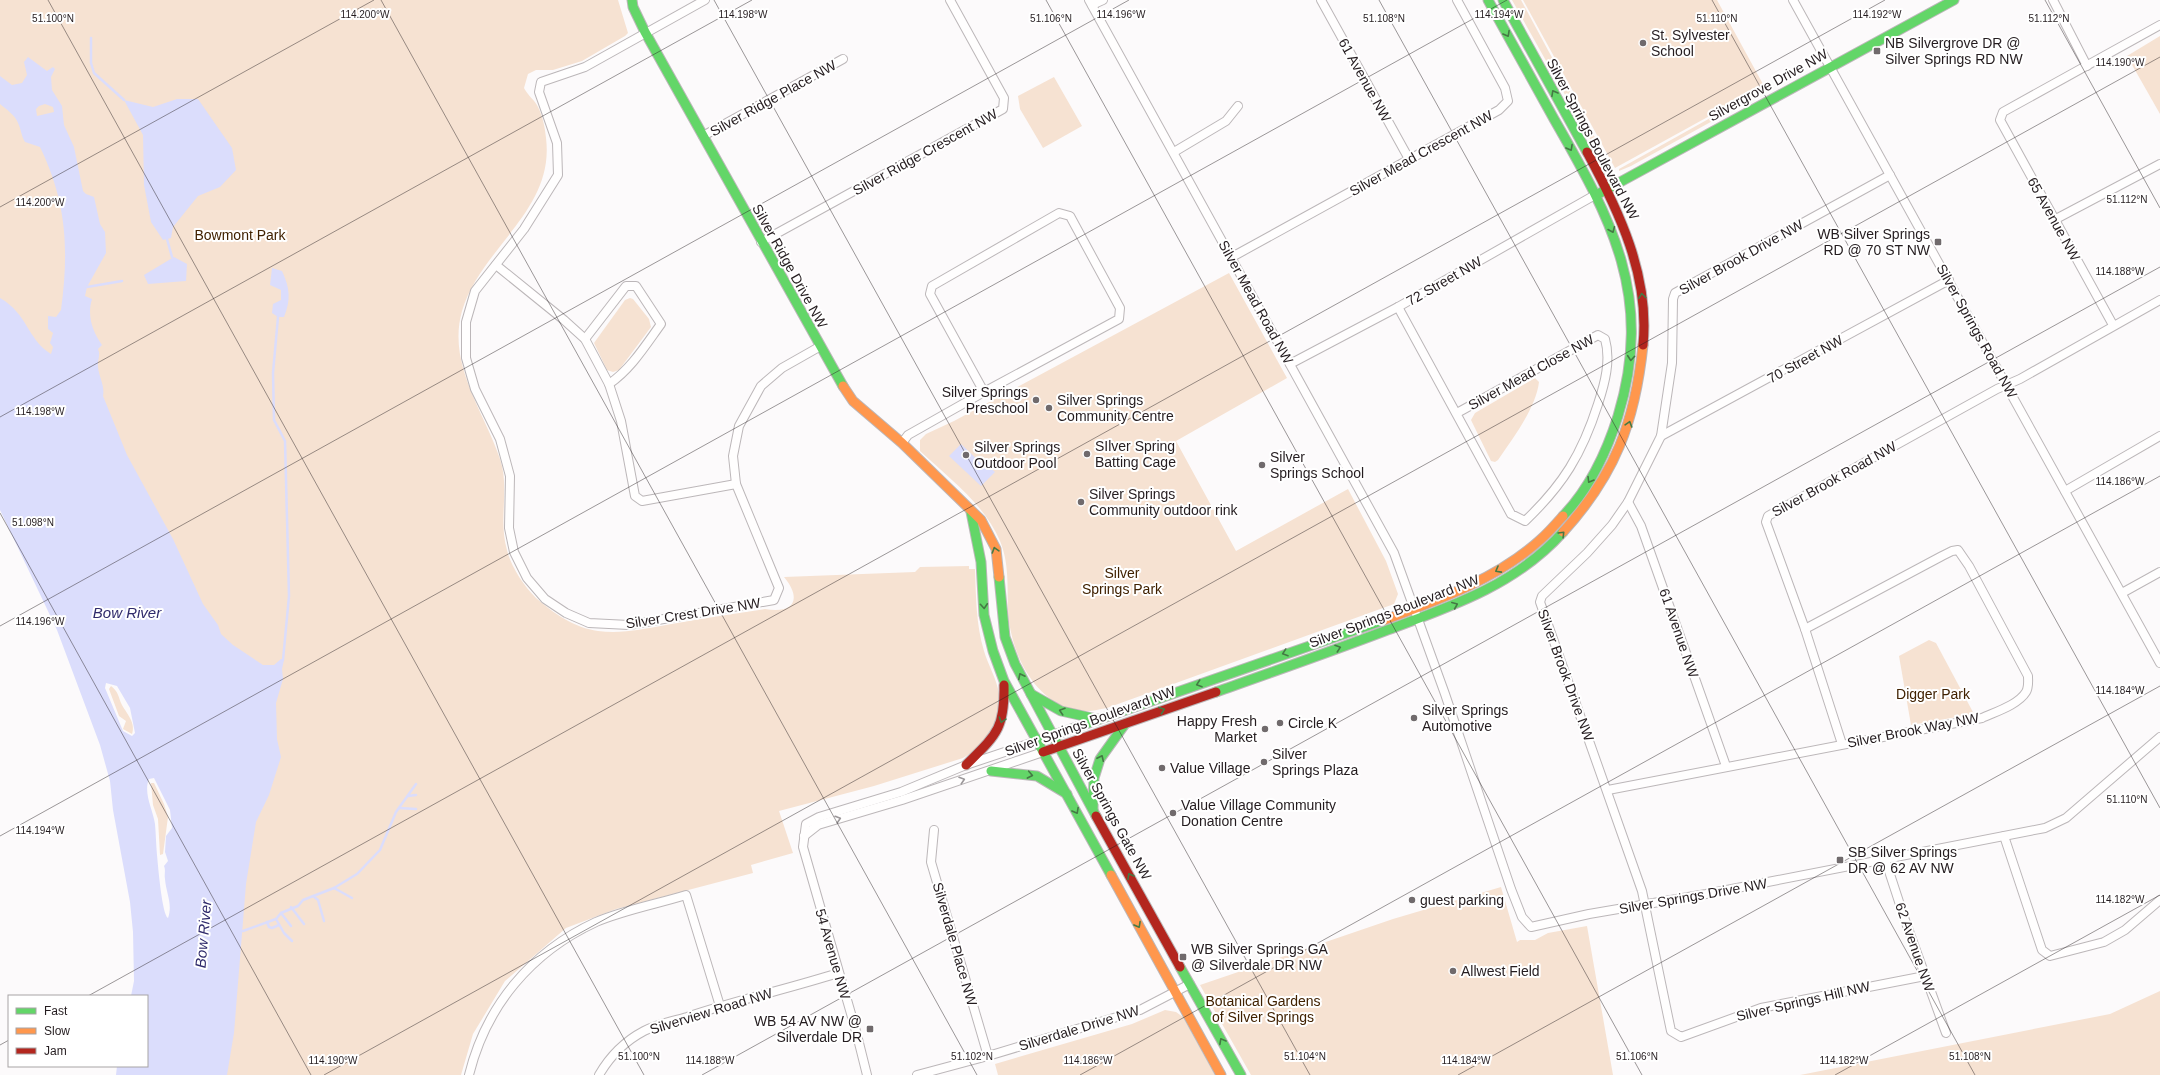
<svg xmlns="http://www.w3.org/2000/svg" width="2160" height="1075" viewBox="0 0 2160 1075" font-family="Helvetica,sans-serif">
<rect width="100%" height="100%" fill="#fcfafb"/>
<g fill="#f6e2d2">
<path d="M0 0H618L628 33 625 36 582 61 553 70H536L528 74 524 88C528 96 535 100 538 107 543 117 545 128 546 138 555 211 481 247 462 311 447 364 484 411 500 459 510 488 498 520 507 550 511 567 524 586 536 598 553 613 575 628 598 631 622 634 643 629 666 625 699 619 732 614 765 609 793 614 803 600 784 577L915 572 920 567 969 566V569H975C976 596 976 625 984 651 988 665 997 679 999 694 1004 720 986 746 963 758L874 786 779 811 793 853 751 865 753 873 616 909 566 928 505 981 473 1034 461 1075H226L246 865 0 350Z"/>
<polygon points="1512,0 1521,0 1613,171 1607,168 1601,159"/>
<polygon points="1523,0 1717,0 1764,86 1615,168"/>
<polygon points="2160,36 2160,114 2127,56"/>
<polygon points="1054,77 1082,126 1043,148 1020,109 1018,96"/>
<polygon points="1764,88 1765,92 1631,166 1619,171 1619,169"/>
<path d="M1229 273 1287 378 1176 441 1236 551 1348 489 1386 561 1398 594 1394 604 1107 708C1096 710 1085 713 1074 710 1035 699 1015 660 1009 622 1006 596 1011 567 1000 541 985 505 949 478 920 451V440L926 434 954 421Z"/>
<polygon points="630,298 633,299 649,319 651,327 619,370 613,372 607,370 594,343 625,300"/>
<path d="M1535 378 1539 382C1536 408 1513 438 1498 460L1495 462 1491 461 1471 420 1475 413Z"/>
<polygon points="1929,640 1936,643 1974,714 1911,725 1899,656"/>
<path d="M111 686C119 692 118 697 122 705 127 714 136 723 132 734L123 729 126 721 119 716 109 689Z"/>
<polygon points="151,783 154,783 164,804 168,817 163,854 160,855 158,819 153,805"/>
<polygon points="1501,887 1517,942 1520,940 1535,940 1548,933 1587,926 1613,1075 1251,1075 1200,985 1393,919"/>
<polygon points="2160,991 2160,1075 1800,1075 2110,1014"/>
<polygon points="1165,1010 1176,1012 1183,1017 1215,1075 998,1075 995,1064 1132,1024"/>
</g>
<g fill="#dbddfc" fill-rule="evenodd">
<path d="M28 57 47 71 53 67 55 69 51 77 52 90 62 106 64 125 74 147 83 191 86 194 94 197 100 224 105 232 106 253 87 287 85 296 92 299C87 315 92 331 102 345L98 349C101 356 97 360 98 367 99 377 105 386 103 396L127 455 173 539 203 604 218 625 221 634 233 645 263 665H274L281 659 284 660 282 669 283 679 276 703 277 739 281 757 269 795 256 822 246 884 234 1033 227 1075H116L117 1066H147V996H131L134 981 133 932 130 902 113 810 110 781 100 745 57 630 0 510V298C28 314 27 339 51 354L53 347 50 343 53 333 48 329V316L56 317 61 310C69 249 67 203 40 147L25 142C21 135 21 129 18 123 15 115 6 109 0 104V76L12 85 22 83 27 75 24 62ZM45 104 53 107 54 112 37 116 36 109 39 106ZM106 683 117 686 130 708 135 733 132 736 123 731 105 688ZM154 778 170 810 172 828 166 836 165 852 168 861 164 866C166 871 164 874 165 879 166 893 173 904 168 918 162 915 158 865 157 855 156 845 156 835 155 824 153 810 143 793 149 779Z"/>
<polygon points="177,99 198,99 232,148 236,170 220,187 198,196 173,227 171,238 163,240 151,222 144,185 143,135 124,100 153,107"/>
<polygon points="174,257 187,264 186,281 148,284 144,275"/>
<path d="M272 268 282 271C290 288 291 300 284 317H278L272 313 273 304 281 300V290L270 285Z"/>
<polygon points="961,444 983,465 985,463 995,472 981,486 949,456"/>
</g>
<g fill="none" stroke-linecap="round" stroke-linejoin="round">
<g stroke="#dbddfc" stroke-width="2.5">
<polyline points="91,38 91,63 94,73 124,100"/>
<polyline points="167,239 172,257"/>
<polyline points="87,287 122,281"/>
<polyline points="278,317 273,373 274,420 285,441 289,596 283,660"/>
<polyline points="408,796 416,795"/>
<polyline points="399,808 416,809"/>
<polyline points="334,888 352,898"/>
<polyline points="313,896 318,900 324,921"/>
<polyline points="291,907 304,924"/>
<polyline points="281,913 291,926"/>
<polyline points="276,919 284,933 292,941"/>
<polyline points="267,922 269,927 272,928 279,925"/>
<polyline points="243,931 276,919 281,913 298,906 303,900 334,888 357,874 380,850 396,812 416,784"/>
</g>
<g stroke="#bcb7b9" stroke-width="10">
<g id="street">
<polyline points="705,0 585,67 541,82 539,92 557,143 558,175 524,229 475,291 466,322 466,358 475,389 500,439 510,476 509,528 514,552 527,578 545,599 566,613 589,623 629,625 774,600 779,588 736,484 733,456 739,426 761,386 782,368 819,347"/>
<polyline points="1089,0 1394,553 1445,694 1511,889 1522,917 1531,927 1589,914 1706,894 2045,828 2066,818 2160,737"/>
<polyline points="1321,0 1409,159"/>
<polyline points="1793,0 2160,663"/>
<polyline points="2053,0 2087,66"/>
<polyline points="1092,5 1103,0"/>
<polyline points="703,136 843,59"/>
<polyline points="1174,152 1226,121 1238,106"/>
<polyline points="1890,175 1675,293 1673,299 1672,363 1661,436 1628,502 1612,525 1587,553 1542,596 1540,602 1642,891 1671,1031 1681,1037 1761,1008 1925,976"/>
<polygon points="1059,213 1070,216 1120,308 1119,319 984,392 930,294 932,286"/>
<polyline points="2054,220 2160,164"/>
<polyline points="761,242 1003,109 1004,98 950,0"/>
<polyline points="1232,257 1499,110 1508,101 1505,88 1457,0"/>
<polyline points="496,265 564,320 585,339 609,384 621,421 635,496 642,501 736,484"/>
<path d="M1398 307 1511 514 1525 521C1563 485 1582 454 1598 404 1605 383 1611 360 1605 339L1598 335 1457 413"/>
<polyline points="2113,325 2000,120 2003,112 2160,25"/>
<path d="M585 339 626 286H636L661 324C645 346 631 369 609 384"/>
<polyline points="1290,364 1398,307 1595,195"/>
<polyline points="1661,436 1949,280"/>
<polyline points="902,443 908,435 984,392"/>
<polyline points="2065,491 2160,436"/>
<polyline points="1628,502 1641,526 1726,766"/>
<polyline points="2122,593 2160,572"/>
<polyline points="1842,744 1805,629 1766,522 1768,516 1997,389 2020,379 2160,300"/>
<path d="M1608 790 1982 718C1995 712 2018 705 2026 692 2029 687 2028 681 2028 676L1969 566 1958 550 1952 551 1942 556 1805 629"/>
<polyline points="934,830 931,862 988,1056"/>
<polyline points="804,836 818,825 902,800 1043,752"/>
<polyline points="2004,836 2042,950 2050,956 2104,942 2125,930 2160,900"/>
<polyline points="1885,859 1905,920 1946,1033"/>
<path d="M469 1075C486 1006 531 952 596 922 624 910 657 904 686 895L720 1006"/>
<path d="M599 1075C610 1056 625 1041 644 1031 657 1024 673 1021 687 1017 737 1000 788 989 838 973"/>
<polyline points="867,1075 856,1031 803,847 806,824 819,817 901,792 966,765 1037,741"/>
<polyline points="917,1075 988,1056 1140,1010 1190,984"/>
</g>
</g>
<g stroke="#bcb7b9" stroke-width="11">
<g id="fast">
<polyline points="632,0 633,7 645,32 843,386"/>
<path d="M1488 0C1510 40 1532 80 1554 119 1612 220 1654 297 1618 416 1607 451 1589 489 1563 516"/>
<polyline points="1503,0 1587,152"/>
<polyline points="1600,193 1954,0"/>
<polyline points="971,512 981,562 984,615 993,651 1004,681 1111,875"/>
<polyline points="999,577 1005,637 1015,664 1096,816"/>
<path d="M1216 692C1272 672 1327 653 1382 632 1447 608 1515 586 1563 532"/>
<polyline points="1031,694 1061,711 1097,719"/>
<polyline points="1037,741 1384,620"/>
<polyline points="991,771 1037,776 1067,794"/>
<polyline points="1093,809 1094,778 1100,759 1125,724"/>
<polyline points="1180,967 1241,1075"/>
</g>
</g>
<g stroke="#bcb7b9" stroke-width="11">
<g id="slow">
<polyline points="843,386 853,401 902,443 981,520 996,549 999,577"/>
<path d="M1563 532C1615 475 1635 422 1643 345"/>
<path d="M1384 620C1438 600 1497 579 1540 540 1548 533 1556 524 1563 516"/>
<polyline points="1111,875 1221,1075"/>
</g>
</g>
<g stroke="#bcb7b9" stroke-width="11">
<g id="jam">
<path d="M1587 152C1619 211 1650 276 1643 345"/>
<polyline points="1043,752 1216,692"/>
<path d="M966 765C996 735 1005 729 1004 685"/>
<polyline points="1096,816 1180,967"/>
</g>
</g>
<use href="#street" stroke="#fffefe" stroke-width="8"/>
<use href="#fast" stroke="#63d668" stroke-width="9"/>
<use href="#slow" stroke="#ff974d" stroke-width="9"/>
<use href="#jam" stroke="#b3261e" stroke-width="9"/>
</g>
<defs><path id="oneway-chevron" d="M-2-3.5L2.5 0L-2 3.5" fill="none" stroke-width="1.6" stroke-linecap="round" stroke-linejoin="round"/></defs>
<g stroke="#447944">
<use href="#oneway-chevron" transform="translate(1507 34) rotate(61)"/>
<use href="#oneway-chevron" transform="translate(1554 93) rotate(-119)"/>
<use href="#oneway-chevron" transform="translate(1570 148) rotate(61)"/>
<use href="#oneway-chevron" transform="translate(1612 230) rotate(67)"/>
<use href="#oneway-chevron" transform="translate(1642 296) rotate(-97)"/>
<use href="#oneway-chevron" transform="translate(1631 358) rotate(95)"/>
<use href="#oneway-chevron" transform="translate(1629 424) rotate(-73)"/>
<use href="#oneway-chevron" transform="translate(1590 480) rotate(121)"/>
<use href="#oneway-chevron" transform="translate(1562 534) rotate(-45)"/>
<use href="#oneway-chevron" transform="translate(995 550) rotate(-107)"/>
<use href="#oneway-chevron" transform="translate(1498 570) rotate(151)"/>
<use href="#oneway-chevron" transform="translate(1455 605) rotate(-23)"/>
<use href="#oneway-chevron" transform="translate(984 606) rotate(86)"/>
<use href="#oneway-chevron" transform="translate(1338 648) rotate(-19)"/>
<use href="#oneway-chevron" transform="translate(1285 653) rotate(161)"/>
<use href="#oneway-chevron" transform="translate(1021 676) rotate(-117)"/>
<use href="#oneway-chevron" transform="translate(1199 684) rotate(161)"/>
<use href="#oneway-chevron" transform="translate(1162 710) rotate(-20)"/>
<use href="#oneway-chevron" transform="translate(1062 711) rotate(-162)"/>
<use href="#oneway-chevron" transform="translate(1002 720) rotate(108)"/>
<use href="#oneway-chevron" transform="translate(1101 758) rotate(-65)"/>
<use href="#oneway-chevron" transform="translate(1030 775) rotate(11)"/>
<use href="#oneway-chevron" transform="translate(1076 811) rotate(61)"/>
<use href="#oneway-chevron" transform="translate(1130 876) rotate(-119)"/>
<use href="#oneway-chevron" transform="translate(1138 925) rotate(61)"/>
<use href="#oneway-chevron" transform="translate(1222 1041) rotate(-119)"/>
</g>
<g stroke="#9c989a">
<use href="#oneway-chevron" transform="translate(962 780) rotate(-18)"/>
<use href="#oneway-chevron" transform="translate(838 819) rotate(-17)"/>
</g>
<path fill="none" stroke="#241c1f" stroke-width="1" stroke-opacity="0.45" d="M48 0 644 1075M381 0 977 1075M714 0 1310 1075M1046 0 1642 1075M1379 0 1975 1075M1712 0 2160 808M2045 0 2160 208M0 207 374 0M0 417 752 0M0 513 311 1075M0 626 1129 0M0 836 1507 0M88 996 1885 0M0 1045 9 1040M324 1075 2160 57M702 1075 2160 267M1080 1075 2160 476M1458 1075 2160 686M1835 1075 2160 895"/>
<g fill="#706a6c" stroke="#fff" stroke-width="1.5">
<circle cx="1643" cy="43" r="4"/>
<rect x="1873" y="47" width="8" height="8" rx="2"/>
<rect x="1934" y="238" width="8" height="8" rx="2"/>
<circle cx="1036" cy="400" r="4"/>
<circle cx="1049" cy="408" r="4"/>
<circle cx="1087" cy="454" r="4"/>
<circle cx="966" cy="455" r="4"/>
<circle cx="1262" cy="465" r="4"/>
<circle cx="1081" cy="502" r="4"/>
<circle cx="1414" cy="718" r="4"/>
<circle cx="1280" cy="723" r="4"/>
<circle cx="1265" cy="729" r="4"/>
<circle cx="1264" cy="762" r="4"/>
<circle cx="1162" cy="768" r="4"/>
<circle cx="1173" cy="813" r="4"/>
<rect x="1836" y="856" width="8" height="8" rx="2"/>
<circle cx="1412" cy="900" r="4"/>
<rect x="1179" y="953" width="8" height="8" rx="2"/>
<circle cx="1453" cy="971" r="4"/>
<rect x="866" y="1025" width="8" height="8" rx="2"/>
</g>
<g text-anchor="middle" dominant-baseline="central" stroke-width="4" stroke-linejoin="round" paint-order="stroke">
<g font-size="14" fill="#241c1f" stroke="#fff" text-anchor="start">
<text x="1651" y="35">St. Sylvester<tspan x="1651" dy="16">School</tspan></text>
<text x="1885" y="43">NB Silvergrove DR @<tspan x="1885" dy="16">Silver Springs RD NW</tspan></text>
<text x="1930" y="234" text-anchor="end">WB Silver Springs<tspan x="1930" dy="16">RD @ 70 ST NW</tspan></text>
<text x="1028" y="392" text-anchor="end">Silver Springs<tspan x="1028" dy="16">Preschool</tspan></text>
<text x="1057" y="400">Silver Springs<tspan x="1057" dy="16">Community Centre</tspan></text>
<text x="1095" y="446">SIlver Spring<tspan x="1095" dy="16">Batting Cage</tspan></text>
<text x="974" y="447">Silver Springs<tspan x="974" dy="16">Outdoor Pool</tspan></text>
<text x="1270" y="457">Silver<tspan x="1270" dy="16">Springs School</tspan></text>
<text x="1089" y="494">Silver Springs<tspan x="1089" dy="16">Community outdoor rink</tspan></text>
<text x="1422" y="710">Silver Springs<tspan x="1422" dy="16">Automotive</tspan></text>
<text x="1257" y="721" text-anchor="end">Happy Fresh<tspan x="1257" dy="16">Market</tspan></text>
<text x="1288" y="723">Circle K</text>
<text x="1272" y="754">Silver<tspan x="1272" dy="16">Springs Plaza</tspan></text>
<text x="1170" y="768">Value Village</text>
<text x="1181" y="805">Value Village Community<tspan x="1181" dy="16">Donation Centre</tspan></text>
<text x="1848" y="852">SB Silver Springs<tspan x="1848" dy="16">DR @ 62 AV NW</tspan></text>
<text x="1420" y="900">guest parking</text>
<text x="1191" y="949">WB Silver Springs GA<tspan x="1191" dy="16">@ Silverdale DR NW</tspan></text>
<text x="1461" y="971">Allwest Field</text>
<text x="862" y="1021" text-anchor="end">WB 54 AV NW @<tspan x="862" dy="16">Silverdale DR</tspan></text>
</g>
<g font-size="14" fill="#241c1f" stroke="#fff">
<text transform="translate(1365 80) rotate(61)">61 Avenue NW</text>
<text transform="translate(1768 85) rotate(-29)">Silvergrove Drive NW</text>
<text transform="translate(773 98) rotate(-29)">Silver Ridge Place NW</text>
<text transform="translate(1593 139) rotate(62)">Silver Springs Boulevard NW</text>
<text transform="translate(925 152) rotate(-29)">Silver Ridge Crescent NW</text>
<text transform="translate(1421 153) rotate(-29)">Silver Mead Crescent NW</text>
<text transform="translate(2054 219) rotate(61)">65 Avenue NW</text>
<text transform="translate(1741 257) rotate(-29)">Silver Brook Drive NW</text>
<text transform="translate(790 266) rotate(61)">Silver Ridge Drive NW</text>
<text transform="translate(1444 281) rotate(-30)">72 Street NW</text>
<text transform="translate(1256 302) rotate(61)">Silver Mead Road NW</text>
<text transform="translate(1977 331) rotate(61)">Silver Springs Road NW</text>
<text transform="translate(1805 359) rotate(-29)">70 Street NW</text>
<text transform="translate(1531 372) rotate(-29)">Silver Mead Close NW</text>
<text transform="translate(1834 479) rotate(-29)">Silver Brook Road NW</text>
<text transform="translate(1394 611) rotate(-21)">Silver Springs Boulevard NW</text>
<text transform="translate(693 613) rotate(-9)">Silver Crest Drive NW</text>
<text transform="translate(1679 633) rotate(71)">61 Avenue NW</text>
<text transform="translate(1566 675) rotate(70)">Silver Brook Drive NW</text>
<text transform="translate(1090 721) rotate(-20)">Silver Springs Boulevard NW</text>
<text transform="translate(1913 730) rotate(-11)">Silver Brook Way NW</text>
<text transform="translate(1112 814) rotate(61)">Silver Springs Gate NW</text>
<text transform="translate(1693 896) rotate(-10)">Silver Springs Drive NW</text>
<text transform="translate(955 944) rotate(74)">Silverdale Place NW</text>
<text transform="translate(1915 947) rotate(71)">62 Avenue NW</text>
<text transform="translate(833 954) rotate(74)">54 Avenue NW</text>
<text transform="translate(1803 1001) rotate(-13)">Silver Springs Hill NW</text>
<text transform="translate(711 1011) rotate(-17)">Silverview Road NW</text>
<text transform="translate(1079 1028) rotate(-17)">Silverdale Drive NW</text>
</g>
<g font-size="14" fill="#402100" stroke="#fff">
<text x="240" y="235">Bowmont Park</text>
<text x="1122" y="573">Silver<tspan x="1122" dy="16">Springs Park</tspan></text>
<text x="1933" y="694">Digger Park</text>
<text x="1263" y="1001">Botanical Gardens<tspan x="1263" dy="16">of Silver Springs</tspan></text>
</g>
<g font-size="15" font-style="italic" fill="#2f2a6b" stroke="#fff">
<text x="127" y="612">Bow River</text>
<text transform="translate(203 934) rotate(-85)">Bow River</text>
</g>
</g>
<g font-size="10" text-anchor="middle" fill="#241c1f" stroke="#fff" stroke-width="4" stroke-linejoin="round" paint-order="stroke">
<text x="365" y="18">114.200°W</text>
<text x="743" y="18">114.198°W</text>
<text x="1499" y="18">114.194°W</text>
<text x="1877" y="18">114.192°W</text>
<text x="1121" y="18">114.196°W</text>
<text x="53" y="22">51.100°N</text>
<text x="1051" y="22">51.106°N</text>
<text x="1384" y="22">51.108°N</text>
<text x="1717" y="22">51.110°N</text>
<text x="2049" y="22">51.112°N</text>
<text x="2120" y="66">114.190°W</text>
<text x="2127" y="203">51.112°N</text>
<text x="40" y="206">114.200°W</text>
<text x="2120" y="275">114.188°W</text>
<text x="40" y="415">114.198°W</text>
<text x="2120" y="485">114.186°W</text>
<text x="33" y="526">51.098°N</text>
<text x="40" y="625">114.196°W</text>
<text x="2120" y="694">114.184°W</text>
<text x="2127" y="803">51.110°N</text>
<text x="40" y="834">114.194°W</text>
<text x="2120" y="903">114.182°W</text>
<text x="639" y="1060">51.100°N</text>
<text x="972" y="1060">51.102°N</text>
<text x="1305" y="1060">51.104°N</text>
<text x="1637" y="1060">51.106°N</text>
<text x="1970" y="1060">51.108°N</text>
<text x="333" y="1064">114.190°W</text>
<text x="710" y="1064">114.188°W</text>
<text x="1088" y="1064">114.186°W</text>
<text x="1466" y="1064">114.184°W</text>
<text x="1844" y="1064">114.182°W</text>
</g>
<rect x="8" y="995" width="140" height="72" fill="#ffffff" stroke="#a7a4a5"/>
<rect x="16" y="1008" width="20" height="6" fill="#63d668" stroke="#a7a4a5"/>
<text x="44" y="1015" font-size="12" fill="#241c1f">Fast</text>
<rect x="16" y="1028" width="20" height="6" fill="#ff974d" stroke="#a7a4a5"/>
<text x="44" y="1035" font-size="12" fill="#241c1f">Slow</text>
<rect x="16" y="1048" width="20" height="6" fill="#b3261e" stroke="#a7a4a5"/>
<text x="44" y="1055" font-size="12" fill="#241c1f">Jam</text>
</svg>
